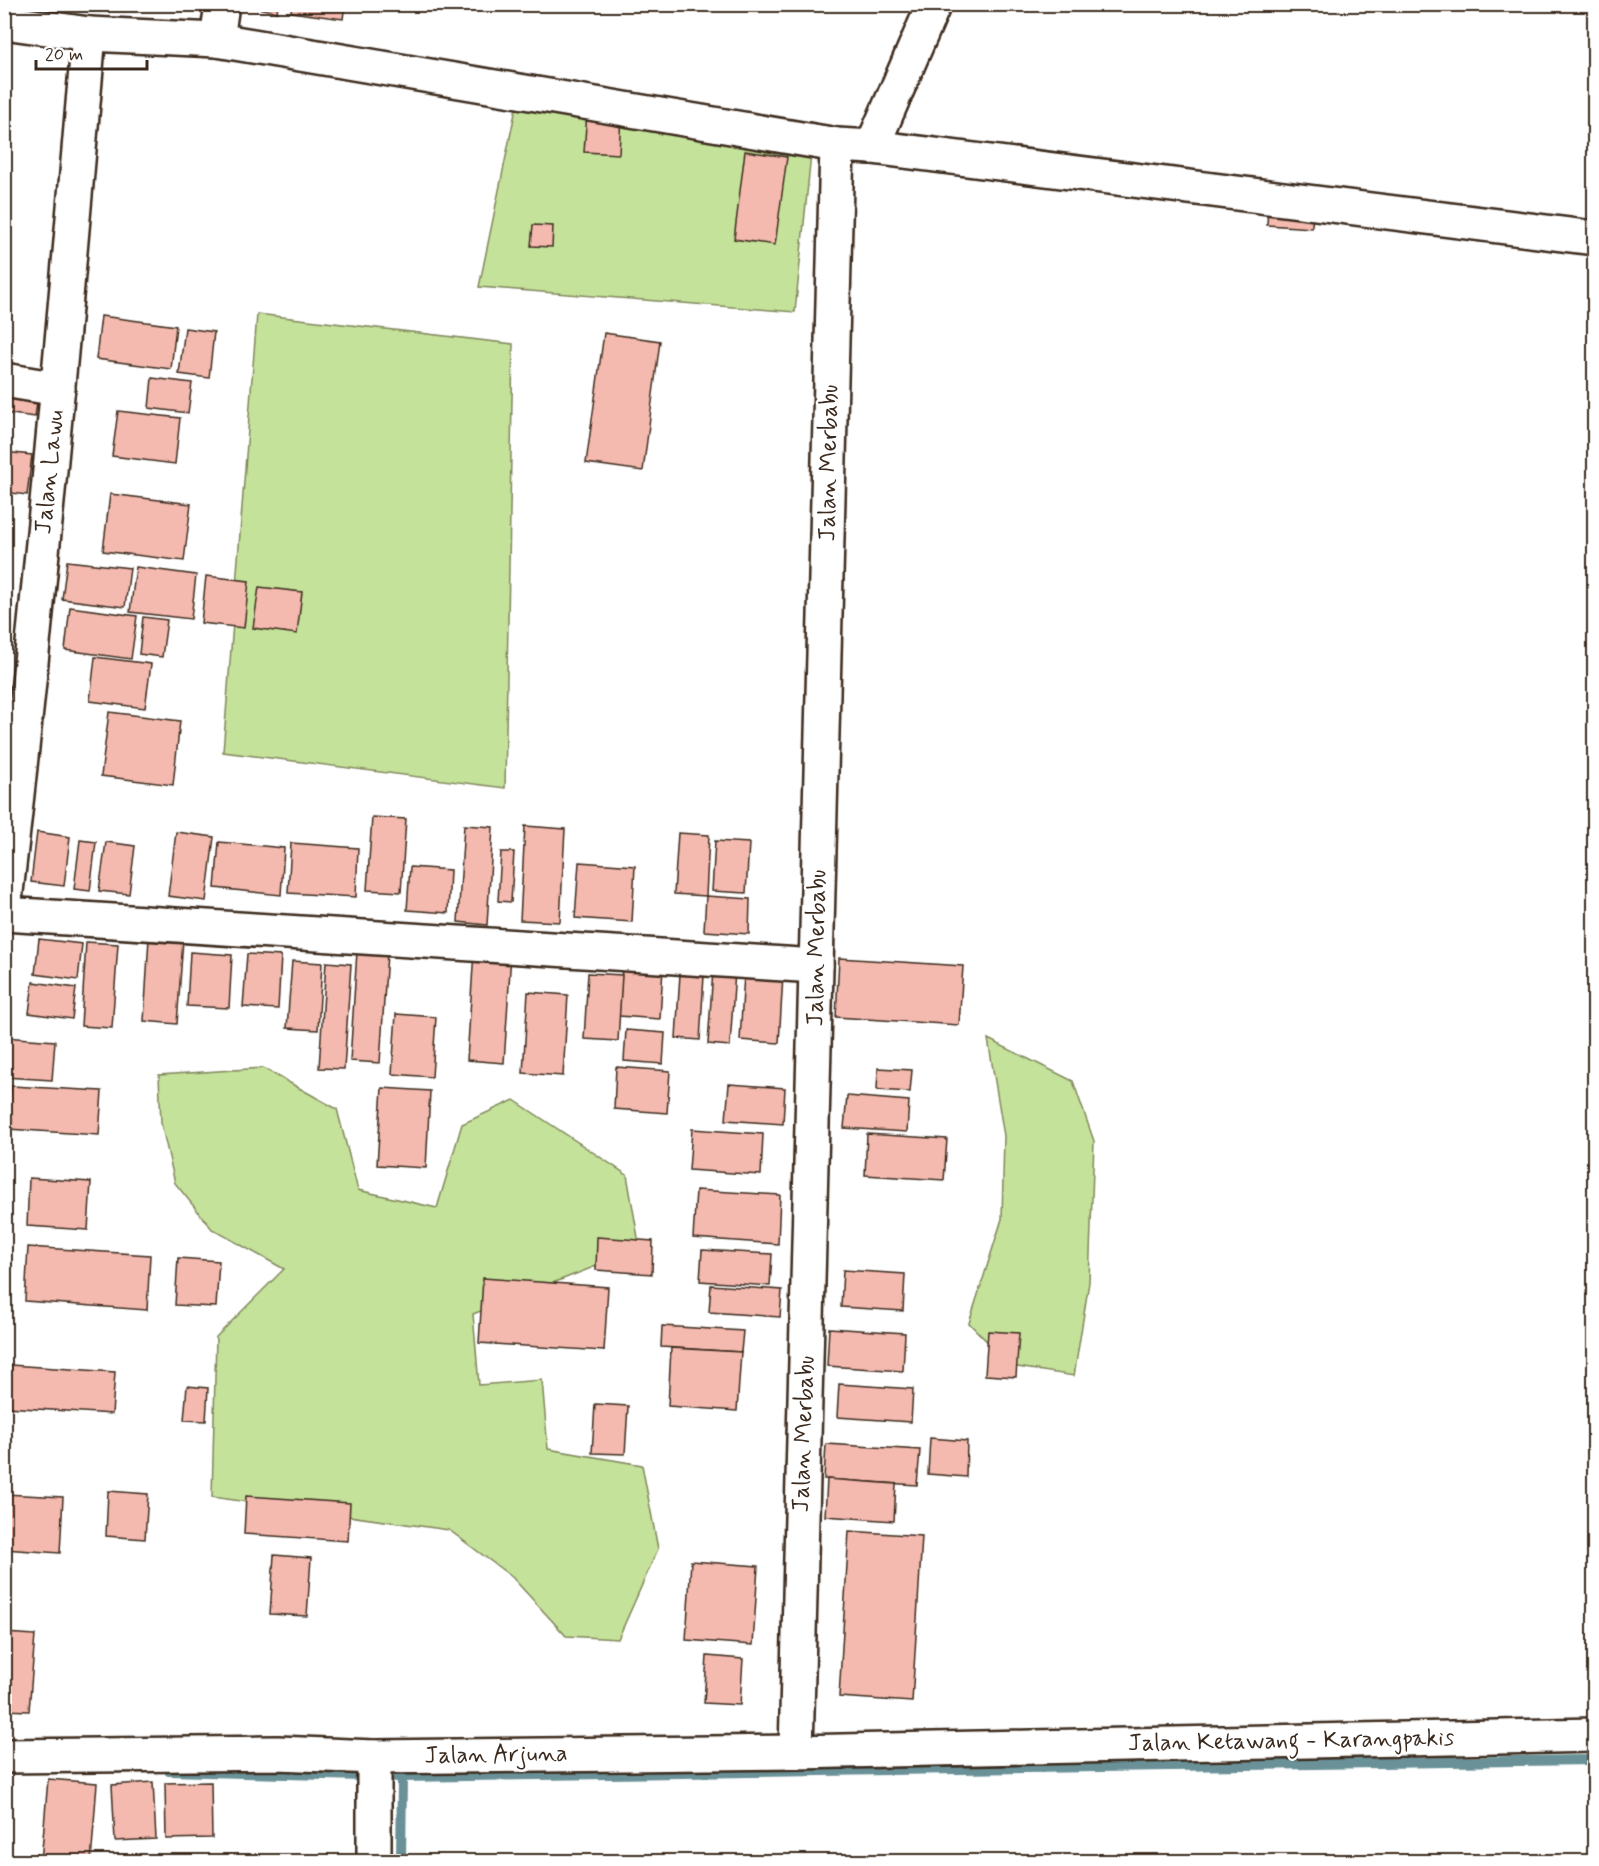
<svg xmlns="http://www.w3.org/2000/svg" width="1599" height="1866" viewBox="0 0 1599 1866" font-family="Mynerve,sans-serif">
<rect width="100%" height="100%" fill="#fff"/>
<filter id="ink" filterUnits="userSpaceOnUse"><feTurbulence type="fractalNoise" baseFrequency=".0167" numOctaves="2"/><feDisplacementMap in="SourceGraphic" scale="12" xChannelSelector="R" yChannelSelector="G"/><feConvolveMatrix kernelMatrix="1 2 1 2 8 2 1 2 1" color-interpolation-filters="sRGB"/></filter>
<g filter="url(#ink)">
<g fill="#c4e29a" stroke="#80865c" stroke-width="1.5">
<polygon points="517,103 811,154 795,312 479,287"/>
<polygon points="257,314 513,344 505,788 223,752"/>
<polygon points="988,1039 1073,1081 1094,1141 1089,1282 1074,1376 1011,1366 969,1323 1002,1219 1004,1136"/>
<polygon points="263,1068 337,1109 358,1190 437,1208 462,1124 514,1100 627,1175 640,1249 473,1314 479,1385 542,1380 548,1449 642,1465 658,1549 618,1639 566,1636 512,1577 449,1530 212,1497 216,1337 284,1269 212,1229 175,1183 161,1123 159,1075"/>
</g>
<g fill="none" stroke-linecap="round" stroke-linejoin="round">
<g stroke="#699197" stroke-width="10">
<polyline points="169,1771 402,1777 1594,1760"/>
<polyline points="401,1862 402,1777"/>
</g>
</g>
<g fill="#f4baaf" stroke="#3b2a1e" stroke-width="1.5">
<polygon points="41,4 72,4 72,9"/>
<polygon points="239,4 278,4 277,12"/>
<polygon points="292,4 345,4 343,19 291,12"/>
<polygon points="587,113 621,115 619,154 584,152"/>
<polygon points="745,151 787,157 775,245 734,239"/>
<polygon points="1268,205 1313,208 1312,228 1267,225"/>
<polygon points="533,225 553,226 552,247 531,246"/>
<polygon points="101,316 176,326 171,369 96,359"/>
<polygon points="185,328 214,332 209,378 179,374"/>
<polygon points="604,333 660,341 643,471 586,463"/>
<polygon points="152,378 192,383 188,413 149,408"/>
<polygon points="4,384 39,388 35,417 4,413"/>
<polygon points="118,411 180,418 175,464 112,456"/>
<polygon points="4,452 32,455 27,495 4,492"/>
<polygon points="110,494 191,504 184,561 103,551"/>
<polygon points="67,561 130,568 125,607 62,599"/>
<polygon points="136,567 196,575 191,619 130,612"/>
<polygon points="206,576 249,581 244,628 201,623"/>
<polygon points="259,587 302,592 297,634 253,628"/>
<polygon points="70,607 137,616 131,659 65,650"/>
<polygon points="143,617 167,620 162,657 139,654"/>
<polygon points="95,657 151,664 145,708 90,701"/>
<polygon points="109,712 180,721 173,785 101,776"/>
<polygon points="372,817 406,819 401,892 367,890"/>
<polygon points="464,825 493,827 487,925 458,922"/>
<polygon points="525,826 565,829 560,922 520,920"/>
<polygon points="37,832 70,837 64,886 31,882"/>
<polygon points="176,832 214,837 206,901 168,896"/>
<polygon points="678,833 709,835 706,896 674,894"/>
<polygon points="80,840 96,842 90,891 74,889"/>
<polygon points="715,841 749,843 746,893 712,891"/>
<polygon points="106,842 135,846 129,894 99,891"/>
<polygon points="219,842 284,848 281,895 215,888"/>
<polygon points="291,843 358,848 356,897 288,893"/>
<polygon points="501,852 514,852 511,902 498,901"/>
<polygon points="579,862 635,866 632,922 575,918"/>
<polygon points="410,867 450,870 448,913 407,910"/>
<polygon points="706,896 750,899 749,934 704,931"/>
<polygon points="149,938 183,940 177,1024 144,1021"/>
<polygon points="39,939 82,944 78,980 35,974"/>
<polygon points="86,942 118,944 112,1028 81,1026"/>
<polygon points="357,951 387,953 380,1063 350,1061"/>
<polygon points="474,951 511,954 504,1063 467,1060"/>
<polygon points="190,952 232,955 229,1008 187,1006"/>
<polygon points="247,954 281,956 278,1009 243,1007"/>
<polygon points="839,958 963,966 959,1025 836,1017"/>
<polygon points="292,961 322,963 318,1030 287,1028"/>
<polygon points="326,962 351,964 344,1069 319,1068"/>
<polygon points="622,965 663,968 660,1019 619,1016"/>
<polygon points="713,970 735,971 730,1046 708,1044"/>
<polygon points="588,973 622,975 618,1041 584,1039"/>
<polygon points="680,974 704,976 700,1040 676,1038"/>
<polygon points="744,974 783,976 779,1043 740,1040"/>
<polygon points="33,982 76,988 72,1019 29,1013"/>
<polygon points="528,992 568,995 563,1076 523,1073"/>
<polygon points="396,1014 436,1017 432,1077 392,1074"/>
<polygon points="626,1030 665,1033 663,1064 624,1061"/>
<polygon points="4,1037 55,1041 52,1080 4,1077"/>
<polygon points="616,1067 670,1071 667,1113 614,1109"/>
<polygon points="878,1068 912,1070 910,1092 877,1090"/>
<polygon points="729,1084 785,1088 783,1124 726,1120"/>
<polygon points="11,1086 102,1091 99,1135 8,1129"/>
<polygon points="382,1088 430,1091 426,1168 377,1165"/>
<polygon points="847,1096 909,1101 907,1132 844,1128"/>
<polygon points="692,1129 763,1134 761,1175 689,1170"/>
<polygon points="867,1134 947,1139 944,1180 865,1175"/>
<polygon points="29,1178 91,1182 88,1230 27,1226"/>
<polygon points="696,1190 780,1195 778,1244 693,1238"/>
<polygon points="597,1237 653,1241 652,1274 596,1270"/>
<polygon points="28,1247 150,1255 147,1310 25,1301"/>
<polygon points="702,1250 772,1254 770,1286 700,1281"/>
<polygon points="178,1258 219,1261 216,1307 175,1305"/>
<polygon points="843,1270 905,1274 903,1311 841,1307"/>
<polygon points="483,1278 608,1287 604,1351 479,1343"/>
<polygon points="711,1285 782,1290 780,1317 709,1312"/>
<polygon points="662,1326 743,1331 741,1352 661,1347"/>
<polygon points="829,1328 905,1333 903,1371 827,1366"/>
<polygon points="988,1331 1019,1333 1016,1377 985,1375"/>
<polygon points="671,1348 741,1352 737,1411 668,1406"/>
<polygon points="10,1365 115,1372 112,1414 7,1407"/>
<polygon points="839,1384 913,1389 911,1422 837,1417"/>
<polygon points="187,1386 208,1388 206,1421 184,1420"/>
<polygon points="595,1404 628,1406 625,1454 592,1453"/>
<polygon points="930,1438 967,1441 966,1477 928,1474"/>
<polygon points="826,1444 920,1450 917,1485 824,1479"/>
<polygon points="827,1479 896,1484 894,1521 825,1516"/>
<polygon points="108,1491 148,1494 145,1539 106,1536"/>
<polygon points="4,1494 63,1497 60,1553 4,1549"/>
<polygon points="246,1496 350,1503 348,1541 244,1534"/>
<polygon points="849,1531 922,1536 912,1702 839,1697"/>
<polygon points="274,1555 311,1558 307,1616 270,1614"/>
<polygon points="691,1561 758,1566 753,1645 686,1640"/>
<polygon points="4,1633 35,1635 29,1711 4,1710"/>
<polygon points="707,1656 743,1659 740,1705 704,1703"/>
<polygon points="48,1779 97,1783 91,1862 41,1862"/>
<polygon points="153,1782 156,1839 115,1841 112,1785"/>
<polygon points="211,1782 212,1838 166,1839 165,1783"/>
</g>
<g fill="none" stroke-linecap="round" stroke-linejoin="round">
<g stroke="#3b2a1e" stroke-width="38">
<g id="minor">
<polyline points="4,22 89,34 217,40 222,4"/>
<polyline points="217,40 837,145 872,147 1594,238"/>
<polyline points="872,147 934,4"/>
<polyline points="4,380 58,389"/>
<path d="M4 909C38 618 64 326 89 34"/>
<polyline points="4,914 816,966"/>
<polyline points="796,1752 837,145"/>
<polyline points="374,1757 374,1862"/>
</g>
</g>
<g stroke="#3b2a1e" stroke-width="38">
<polyline id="tertiary" points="4,1756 278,1753 374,1757 796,1752 1594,1735"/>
</g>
<use href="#minor" stroke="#fff" stroke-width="33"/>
<use href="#tertiary" stroke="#fff" stroke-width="33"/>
</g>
</g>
<g text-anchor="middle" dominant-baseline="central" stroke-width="4.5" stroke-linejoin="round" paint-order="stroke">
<g font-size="24" fill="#3b2a1e" stroke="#fff">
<text transform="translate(829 463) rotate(-89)">Jalan Merbabu</text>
<text transform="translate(50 472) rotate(-84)">Jalan Lawu</text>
<text transform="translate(817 948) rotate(-89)">Jalan Merbabu</text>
<text transform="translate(804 1434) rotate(-88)">Jalan Merbabu</text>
<text transform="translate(1291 1741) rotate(-1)">Jalan Ketawang - Karangpakis</text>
<text transform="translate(496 1755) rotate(-1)">Jalan Arjuna</text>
</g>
</g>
<rect width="1599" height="1866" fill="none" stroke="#fff" stroke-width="24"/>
<rect x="12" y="12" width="1575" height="1842" fill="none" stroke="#3b2a1e" stroke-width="2" filter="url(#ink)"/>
<path d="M36 60v9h111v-9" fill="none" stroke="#3b2a1e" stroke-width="3"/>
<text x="45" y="60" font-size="18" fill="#3b2a1e" stroke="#ffffff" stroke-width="4.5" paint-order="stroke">20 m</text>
</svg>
